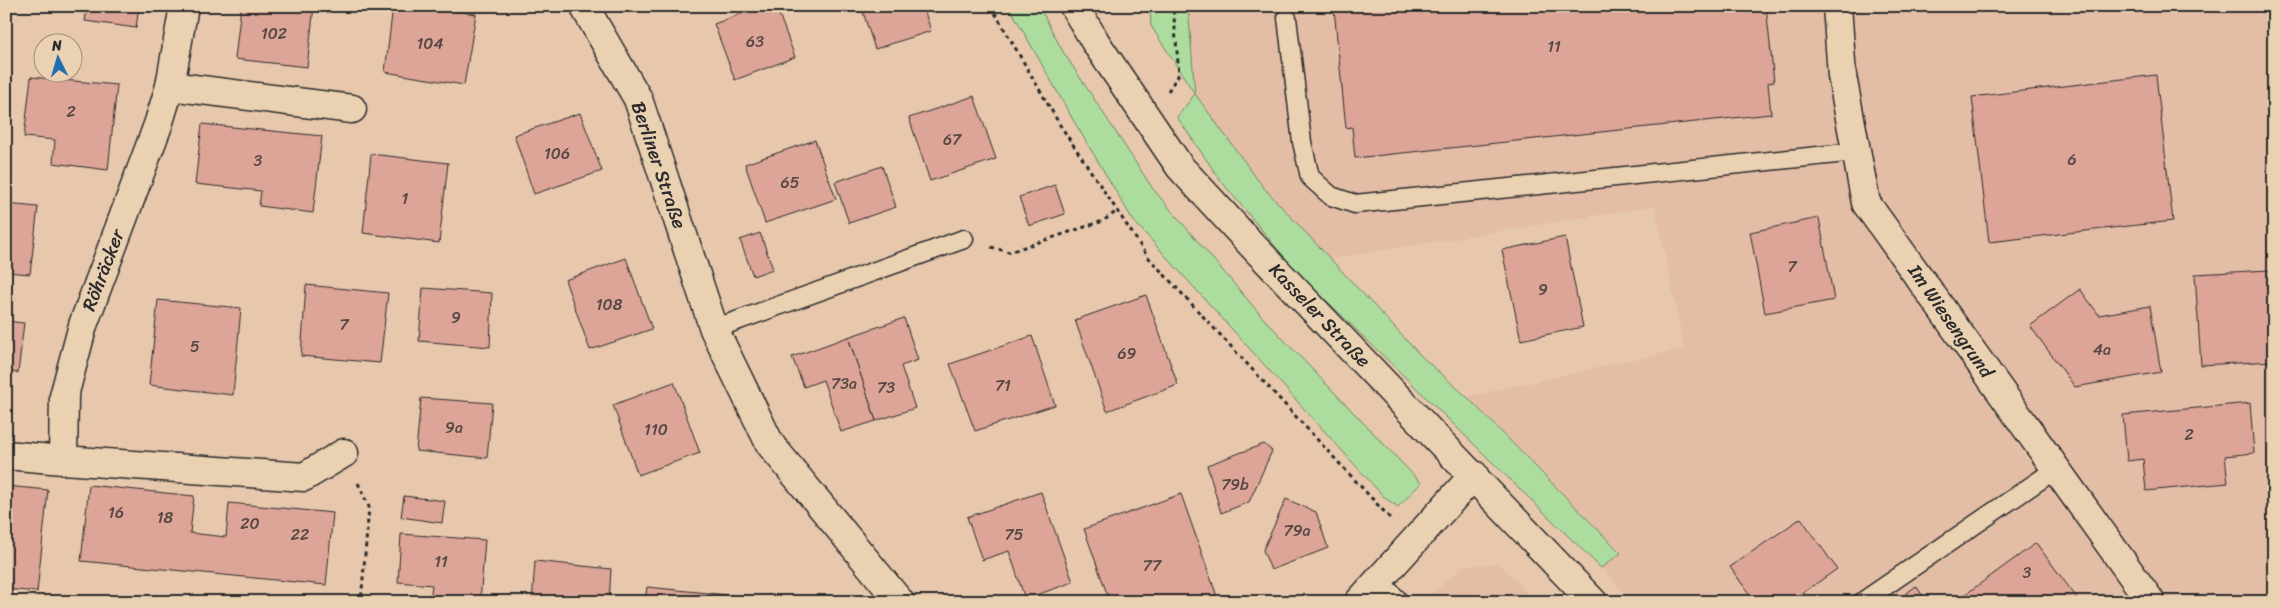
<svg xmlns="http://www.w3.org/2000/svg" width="2280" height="608" viewBox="0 0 2280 608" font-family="Sriracha,sans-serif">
<rect width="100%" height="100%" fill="#e7c8ad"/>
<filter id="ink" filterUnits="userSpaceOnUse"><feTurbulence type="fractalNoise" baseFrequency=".02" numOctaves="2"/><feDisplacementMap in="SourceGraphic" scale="10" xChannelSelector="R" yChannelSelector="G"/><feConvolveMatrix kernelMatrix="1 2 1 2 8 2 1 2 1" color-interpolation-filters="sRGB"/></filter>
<g filter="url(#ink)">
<g fill="#e4bda7">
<polygon points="1188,6 2274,6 2274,602 1632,602 1601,568 1621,552 1467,397 1684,348 1655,206 1329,259 1263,187 1195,94"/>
<polygon points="1499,563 1536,602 1421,602 1464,566"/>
</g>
<g fill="#addd9e" stroke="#6c8464">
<polygon points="1009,6 1039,6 1062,50 1153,189 1264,319 1421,483 1398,507 1384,497 1133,220 1072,118"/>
<polygon points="1150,6 1188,6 1195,94 1263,187 1422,357 1467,397 1621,553 1601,568 1295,270 1221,181 1177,117 1195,94 1151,26"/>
</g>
<g fill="#dda498" stroke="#2b2b2b">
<polygon points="87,6 139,6 136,28 85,21"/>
<polygon points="241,6 314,6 307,67 235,59"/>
<polygon points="393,6 423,6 476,14 464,85 385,72"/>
<polygon points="762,6 776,6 795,57 735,80 714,24"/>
<polygon points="861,6 923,6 931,31 875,49"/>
<polygon points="1337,6 1766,6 1774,82 1768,83 1771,114 1355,158 1352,127 1346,128 1334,9 1337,9"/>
<polygon points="2156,75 2173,221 1989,242 1972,97"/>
<polygon points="31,77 117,85 108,170 53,163 55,140 24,137"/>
<polygon points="974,96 996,159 930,181 909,118"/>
<polygon points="580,113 602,171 534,194 514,135"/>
<polygon points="202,124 322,136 313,213 259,206 261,191 195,184"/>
<polygon points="815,140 836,199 765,223 745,164"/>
<polygon points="371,154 448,163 439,243 363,233"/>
<polygon points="882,166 896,207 849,223 835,182"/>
<polygon points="1055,185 1065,214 1029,226 1019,197"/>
<polygon points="6,204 38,207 30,274 6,272"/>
<polygon points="1819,218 1834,300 1765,313 1750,232"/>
<polygon points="760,233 773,269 753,276 740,240"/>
<polygon points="1565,237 1583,327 1521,340 1502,250"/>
<polygon points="626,258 652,329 590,350 565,280"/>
<polygon points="2269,270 2274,361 2201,365 2195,274"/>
<polygon points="306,285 388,293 380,363 301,356"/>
<polygon points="423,288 492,293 490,347 419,341"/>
<polygon points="2080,289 2099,315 2150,306 2161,372 2075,387 2030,326"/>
<polygon points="1146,295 1178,385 1107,411 1075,320"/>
<polygon points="158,300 241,308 233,395 149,385"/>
<polygon points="904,318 918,360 901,366 915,408 876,421 848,337"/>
<polygon points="6,321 24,323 18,373 6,371"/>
<polygon points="1032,336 1055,405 975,431 950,364"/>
<polygon points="848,337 876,421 841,432 823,380 804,387 792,357"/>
<polygon points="674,382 700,453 638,475 613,405"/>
<polygon points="421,398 492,403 487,458 416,451"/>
<polygon points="2250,403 2254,453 2225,456 2228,483 2146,491 2143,459 2127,461 2123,415"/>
<polygon points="1264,444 1272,451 1249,502 1221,513 1207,465"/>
<polygon points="89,485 194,496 190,533 226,537 229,503 333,513 326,585 81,561"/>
<polygon points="6,486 48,490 37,592 6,589"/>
<polygon points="1041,492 1073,582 1025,599 1009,551 982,560 967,517"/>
<polygon points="1181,494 1219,602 1110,602 1084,529"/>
<polygon points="404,496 445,501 442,523 401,517"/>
<polygon points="1286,499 1316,512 1328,548 1271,570 1263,550"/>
<polygon points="1801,518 1837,569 1790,602 1755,602 1730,567"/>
<polygon points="401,534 485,540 480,602 430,601 432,585 398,582"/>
<polygon points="2036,543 2080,602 1955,602"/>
<polygon points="535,561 611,569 609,602 532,602"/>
<polygon points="1916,586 1927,602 1895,602"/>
<polygon points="647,587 728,595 727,602 645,602"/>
</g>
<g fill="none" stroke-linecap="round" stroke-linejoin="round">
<g stroke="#2b2b2b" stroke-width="21">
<g id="lane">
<polyline points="1287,18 1302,142 1310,177 1331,196 1355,204 1856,152"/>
<polyline points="714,329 964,239"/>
<polyline points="1862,602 2056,469"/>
</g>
</g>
<g stroke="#2b2b2b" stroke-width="31">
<g id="street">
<polyline points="184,6 170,86 158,125 83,325 64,396 63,460 304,477 344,453"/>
<polyline points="584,6 638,99 714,329 770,444 900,602"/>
<polyline points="1837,6 1842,76 1866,203 2151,602"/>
<polyline points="170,86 352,109"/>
<polyline points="6,455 63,460"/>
<polyline points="1376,585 1393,602"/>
<polyline points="1359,602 1474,475"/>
</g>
</g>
<g stroke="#2b2b2b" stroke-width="31">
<polyline id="secondary" points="1074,6 1096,43 1180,167 1251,244 1593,602"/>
</g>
<g stroke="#2b2b2b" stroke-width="3" stroke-dasharray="4 4" stroke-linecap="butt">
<polyline points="991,6 1060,125 1148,257 1390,518"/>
<polyline points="1168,91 1179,74 1173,6"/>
<polyline points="991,247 1009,252 1103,221 1117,211"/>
<polyline points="358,483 369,507 361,602"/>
</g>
<use href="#lane" stroke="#ead1b2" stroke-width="18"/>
<use href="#street" stroke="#ead1b2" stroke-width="28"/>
<use href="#secondary" stroke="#ead1b2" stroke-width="28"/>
</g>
</g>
<g text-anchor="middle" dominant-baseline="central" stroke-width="4.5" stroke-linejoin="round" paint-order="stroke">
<g font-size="16" fill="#584946">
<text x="274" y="33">102</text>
<text x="755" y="41">63</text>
<text x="430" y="43">104</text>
<text x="1554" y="46">11</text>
<text x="71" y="111">2</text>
<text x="952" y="139">67</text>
<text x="557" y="153">106</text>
<text x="2072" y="159">6</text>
<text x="258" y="160">3</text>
<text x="790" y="182">65</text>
<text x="405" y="198">1</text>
<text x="1792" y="266">7</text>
<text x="1543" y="289">9</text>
<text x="609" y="304">108</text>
<text x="456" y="317">9</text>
<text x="344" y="324">7</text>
<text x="195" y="346">5</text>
<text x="2102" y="349">4a</text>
<text x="1127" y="353">69</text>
<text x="844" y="383">73a</text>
<text x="1003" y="385">71</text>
<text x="886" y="387">73</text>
<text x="454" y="427">9a</text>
<text x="656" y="429">110</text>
<text x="2189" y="434">2</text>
<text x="1235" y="484">79b</text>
<text x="116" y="512">16</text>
<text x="165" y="517">18</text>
<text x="250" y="523">20</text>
<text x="1297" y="530">79a</text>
<text x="300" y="534">22</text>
<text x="1014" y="534">75</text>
<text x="441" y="561">11</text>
<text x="1152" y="565">77</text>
<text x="2027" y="572">3</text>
</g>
<g font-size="19" fill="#2b2b2b" stroke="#ead1b2">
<text transform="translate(659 165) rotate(71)">Berliner Straße</text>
<text transform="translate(103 270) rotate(-69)">Röhräcker</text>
<text transform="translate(1320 315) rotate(46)">Kasseler Straße</text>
<text transform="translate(1951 321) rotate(55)">Im Wiesengrund</text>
</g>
</g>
<rect width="2280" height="608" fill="none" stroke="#ead1b2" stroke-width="25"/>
<rect x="12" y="12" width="2255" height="583" fill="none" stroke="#2b2b2b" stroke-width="2" filter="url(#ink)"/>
<g transform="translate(58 58) rotate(355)"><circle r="24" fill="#ead1b2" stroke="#9e8f7c"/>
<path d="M0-4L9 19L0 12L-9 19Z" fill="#1f6fb2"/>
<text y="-8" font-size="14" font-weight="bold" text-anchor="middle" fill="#2b2b2b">N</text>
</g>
</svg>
